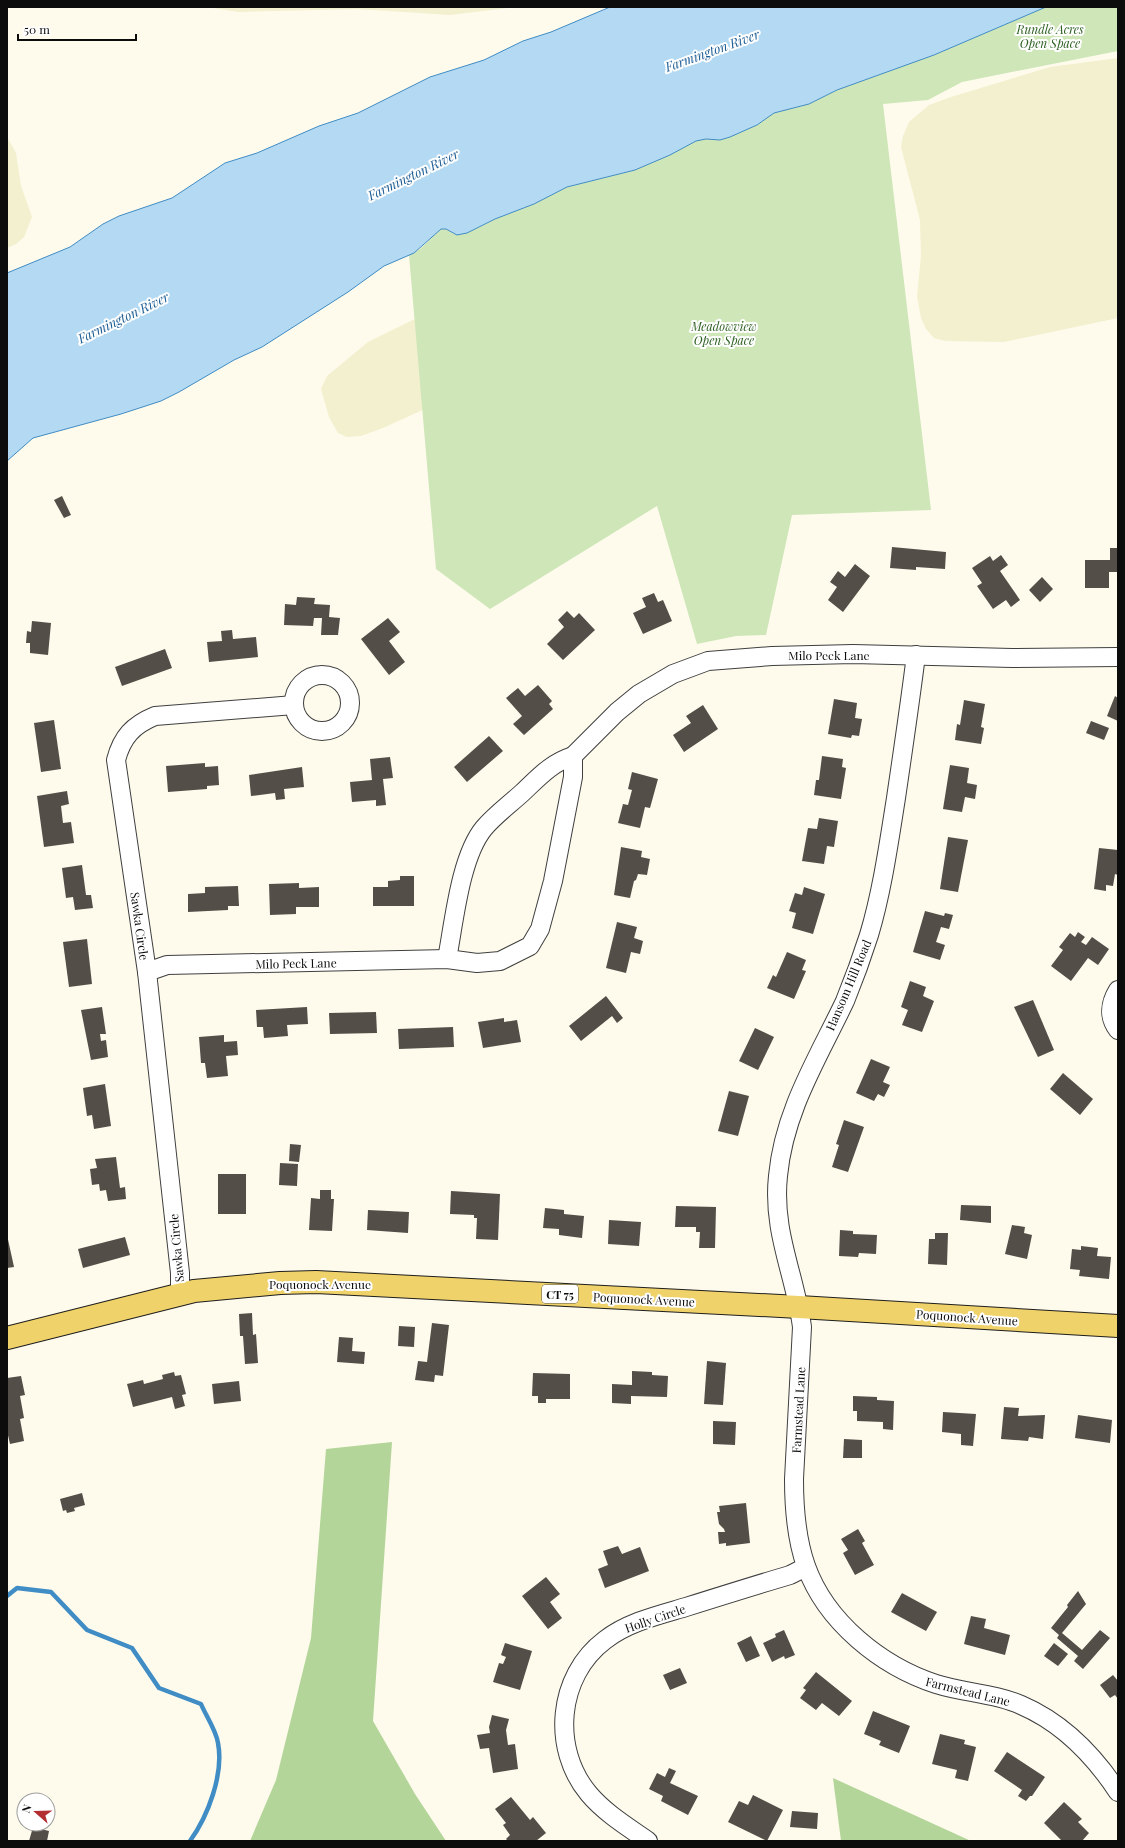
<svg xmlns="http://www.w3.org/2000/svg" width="1125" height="1848" viewBox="0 0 1125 1848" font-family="'Playfair Display',serif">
<rect width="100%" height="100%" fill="#fefbec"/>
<g fill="#f2f0ce">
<polygon points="207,7 516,7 450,15 357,9 238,12"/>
<polygon points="1118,58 1118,318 1004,342 945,341 934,338 926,329 921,318 917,296 921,256 920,220 901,147 903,136 909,122 929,105 951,97 1050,67"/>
<polygon points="7,137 16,153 21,186 32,217 24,237 16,244 7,248"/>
<polygon points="425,314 460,393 383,428 361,436 347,437 338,433 329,417 321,389 327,376 368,342"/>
</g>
<polygon fill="#cfe6b9" points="1046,7 1118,7 1118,51 962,82 928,100 883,104 931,510 792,515 766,635 736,636 697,644 657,506 490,609 436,569 409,255 420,249 441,229 446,229 454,234 480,227 495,219 534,204 567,187 635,170 663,158 696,141 706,139 720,140 730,137 757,125 774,113 809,104 837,90 934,55"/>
<g fill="#b3d599">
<polygon points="392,1442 373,1721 415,1794 446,1841 250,1841 276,1780 311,1638 326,1449"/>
<polygon points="833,1778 971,1841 841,1841"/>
</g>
<polygon fill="#b4d9f2" stroke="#408cc4" points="610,7 1046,7 934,55 837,90 809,104 774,113 757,125 730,137 720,140 706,139 696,141 670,155 635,170 567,187 534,204 495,219 467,233 457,235 446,229 441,229 414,253 384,266 348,292 262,347 234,360 179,392 161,401 121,414 33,438 7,461 7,273 70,247 103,224 119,216 172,198 225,163 257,153 319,126 358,113 430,77 484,60 523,41 551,32"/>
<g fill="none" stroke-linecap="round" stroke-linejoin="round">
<path stroke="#408cc4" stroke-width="4.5" d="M7 1596 17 1588 51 1592 87 1630 132 1648 159 1688 201 1704C206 1716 216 1730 218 1743 224 1774 208 1816 190 1841"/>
</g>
<g fill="#544e49">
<polygon points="62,496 71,515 64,518 54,500"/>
<polygon points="892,547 946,552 945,569 916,567 916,570 890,568"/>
<polygon points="1110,548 1118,548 1118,572 1109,572 1109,588 1085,588 1085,560 1110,560"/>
<polygon points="1001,555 1008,565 1000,571 1020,600 1011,607 1006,600 993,609 977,586 982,583 972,568 990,556 993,561"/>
<polygon points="855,564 870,576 843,612 828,600 837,587 830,582 838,571 845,577"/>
<polygon points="1042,577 1053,589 1040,602 1029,590"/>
<polygon points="654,593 658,602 663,600 672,621 643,634 633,613 646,607 642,598"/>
<polygon points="297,597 315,598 314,604 330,605 329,617 340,618 338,635 321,635 322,618 314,618 313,626 284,625 285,604 296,605"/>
<polygon points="567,611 574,618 579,613 595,630 563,660 547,644 564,627 558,620"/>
<polygon points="388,618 400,632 389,641 405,662 389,675 361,639"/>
<polygon points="32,621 51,623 48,655 30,653 30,643 26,643 27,631 31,632"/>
<polygon points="232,630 233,639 256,637 258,657 209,662 207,642 222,641 221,631"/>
<polygon points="165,649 172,668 122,686 115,667"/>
<polygon points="538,685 552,701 549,704 553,709 524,735 513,724 522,716 506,698 518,688 525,696"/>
<polygon points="1115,696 1118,698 1118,721 1107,716"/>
<polygon points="834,699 857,703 855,718 862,719 859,736 852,735 851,738 828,734"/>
<polygon points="964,700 985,704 981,727 984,728 981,744 955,740 957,724 960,725"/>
<polygon points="703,705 718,729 684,752 673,735 691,723 686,716"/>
<polygon points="54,720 61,769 41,772 34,723"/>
<polygon points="1091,721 1109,728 1104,740 1086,733"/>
<polygon points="489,736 503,751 467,782 454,767"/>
<polygon points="822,756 843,759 842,767 846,768 841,799 814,795 816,780 819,780"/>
<polygon points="390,757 393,778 383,779 386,805 376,806 376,800 352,802 350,782 372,780 370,759"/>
<polygon points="205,763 205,767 218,766 219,785 207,786 207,789 168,792 166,766"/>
<polygon points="950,765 969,768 967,783 977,785 975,799 965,797 962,812 943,809"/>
<polygon points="302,767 304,787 284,789 285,799 276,800 275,793 251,796 249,775"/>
<polygon points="632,772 658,779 650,808 645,807 640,828 618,823 623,804 628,805 632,790 628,789"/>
<polygon points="67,791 69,804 61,806 63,823 71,822 74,843 44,847 37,796"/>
<polygon points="819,818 838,821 834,847 827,846 824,864 802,861 808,828 817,829"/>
<polygon points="948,837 968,840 958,892 940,889"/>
<polygon points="621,847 642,851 641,857 650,859 647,875 638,874 636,880 634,881 630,898 614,895"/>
<polygon points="1099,848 1118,850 1118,875 1115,874 1113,886 1106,885 1106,891 1094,889"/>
<polygon points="82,865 86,895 91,895 93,908 75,910 73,897 66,898 62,868"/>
<polygon points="400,876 414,876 414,906 373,906 373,887 388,887 388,881 400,880"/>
<polygon points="299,883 299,888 319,887 319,907 296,907 296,914 270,915 269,884"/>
<polygon points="238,886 239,906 228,906 228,910 188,912 188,894 205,893 205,887"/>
<polygon points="804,887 825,894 813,934 792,928 796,913 789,911 795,893 802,895"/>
<polygon points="925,911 944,916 945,913 953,915 949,929 941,927 936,942 945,945 940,960 913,952"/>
<polygon points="617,922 637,927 634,938 643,941 640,954 631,952 626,973 606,968"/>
<polygon points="1078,932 1085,937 1081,942 1086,945 1092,937 1109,949 1098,965 1088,958 1071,981 1051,966 1063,950 1059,947 1070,933 1075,937"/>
<polygon points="87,939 92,984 69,987 63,942"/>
<polygon points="787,952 806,960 802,970 806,971 794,999 767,988 773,975 776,977"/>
<polygon points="910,981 926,987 923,996 934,1001 922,1032 902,1025 908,1010 901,1007"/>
<polygon points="606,996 623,1018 617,1023 612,1016 581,1041 569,1026"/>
<polygon points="1033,1000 1054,1050 1038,1057 1014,1007"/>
<polygon points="102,1007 106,1034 100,1034 101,1041 106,1040 108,1057 91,1060 81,1010"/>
<polygon points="307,1007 308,1024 287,1025 288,1036 264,1038 263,1027 257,1027 256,1010"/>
<polygon points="376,1012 377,1033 330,1034 329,1013"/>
<polygon points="504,1018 504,1022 517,1020 521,1042 483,1048 478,1022"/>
<polygon points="453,1027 454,1047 399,1049 398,1029"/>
<polygon points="755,1028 774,1037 758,1070 739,1061"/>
<polygon points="224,1035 224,1042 237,1041 238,1055 226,1056 228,1076 207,1078 205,1063 201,1063 199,1037"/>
<polygon points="871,1059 890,1067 883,1082 890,1085 884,1097 878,1094 874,1101 856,1093"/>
<polygon points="1063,1073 1093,1099 1080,1115 1050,1089"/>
<polygon points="105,1084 111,1126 94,1129 92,1115 87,1116 83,1088"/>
<polygon points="729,1091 749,1096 738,1136 718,1131"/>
<polygon points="844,1120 864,1127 848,1172 832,1167 839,1145 836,1144"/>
<polygon points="290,1144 301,1145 299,1162 289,1161"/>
<polygon points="116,1157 120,1188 125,1187 126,1199 108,1201 106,1190 100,1191 99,1184 92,1185 90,1169 97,1168 95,1159"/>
<polygon points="280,1163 298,1164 297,1186 279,1185"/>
<rect x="218" y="1174" width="28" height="40"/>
<polygon points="320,1190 331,1190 331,1199 334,1199 332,1231 309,1230 311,1198 320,1199"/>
<polygon points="451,1191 500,1194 498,1240 476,1239 477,1218 474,1218 474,1215 450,1214"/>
<polygon points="961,1205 991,1206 991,1223 960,1220"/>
<polygon points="676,1206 716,1207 715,1248 699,1248 700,1232 696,1232 696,1227 675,1227"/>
<polygon points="545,1208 564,1210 564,1214 584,1216 582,1238 559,1235 559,1229 543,1228"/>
<polygon points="368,1210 409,1212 408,1233 367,1230"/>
<polygon points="609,1220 641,1222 639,1246 608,1244"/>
<polygon points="1012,1225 1025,1227 1024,1233 1032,1235 1027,1259 1005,1254"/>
<polygon points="840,1230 853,1231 853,1234 877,1235 876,1254 859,1253 858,1257 839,1256"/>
<polygon points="935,1233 948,1233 947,1265 928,1264 929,1239 935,1239"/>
<polygon points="7,1235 14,1267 7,1268"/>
<polygon points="125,1237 130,1255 83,1268 78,1249"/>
<polygon points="1081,1246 1098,1248 1097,1256 1111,1257 1109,1279 1079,1276 1080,1270 1070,1269 1072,1249 1081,1250"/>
<polygon points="252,1313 253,1335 256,1334 258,1363 245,1364 243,1336 240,1336 239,1314"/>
<polygon points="432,1323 449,1325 443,1376 435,1375 434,1382 415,1380 418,1361 427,1362"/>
<polygon points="399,1326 415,1327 414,1347 398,1346"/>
<polygon points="339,1337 353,1338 352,1351 365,1352 364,1364 337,1362"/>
<polygon points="707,1361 726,1363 723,1405 704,1404"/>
<polygon points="632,1371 652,1372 652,1375 668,1376 667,1397 631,1396 631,1404 612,1403 612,1384 632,1385"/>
<polygon points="174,1372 175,1376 181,1375 186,1394 182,1395 185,1406 175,1409 172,1397 133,1407 127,1384 143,1380 144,1384 163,1379 162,1375"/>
<polygon points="533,1373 570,1374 570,1399 546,1399 546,1403 538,1403 538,1396 532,1396"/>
<polygon points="21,1376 25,1395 20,1396 24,1418 20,1419 24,1441 10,1444 7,1431 7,1378"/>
<polygon points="239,1381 241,1401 214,1404 212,1384"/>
<polygon points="853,1396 877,1397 877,1400 894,1401 893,1430 883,1429 883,1422 857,1421 857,1411 853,1411"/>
<polygon points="1004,1407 1019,1408 1018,1416 1045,1415 1043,1439 1029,1437 1028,1441 1001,1439"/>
<polygon points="943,1412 976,1414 973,1446 961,1445 961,1434 942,1432"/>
<polygon points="1078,1415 1112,1420 1110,1443 1075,1438"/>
<polygon points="713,1421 736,1422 735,1445 713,1444"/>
<polygon points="844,1439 862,1440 862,1458 843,1458"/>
<polygon points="82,1493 85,1505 74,1508 75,1511 67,1513 66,1510 63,1511 60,1499"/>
<polygon points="746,1503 750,1543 726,1546 726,1543 719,1544 718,1532 725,1532 724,1529 719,1524 717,1512 720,1512 719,1506"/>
<polygon points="858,1529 865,1541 862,1543 874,1565 855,1575 843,1553 848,1550 841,1539"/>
<polygon points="618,1546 622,1554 640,1547 649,1571 605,1588 598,1569 608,1565 603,1551"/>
<polygon points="546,1577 560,1594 550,1602 562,1618 548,1629 522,1596"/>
<polygon points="1078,1591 1086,1604 1062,1633 1082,1650 1100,1630 1110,1638 1083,1669 1074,1661 1078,1656 1057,1638 1059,1635 1051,1628 1068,1607 1067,1605"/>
<polygon points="902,1593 937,1612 926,1631 891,1612"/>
<polygon points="971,1616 986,1619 984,1628 1010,1635 1005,1655 964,1644"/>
<polygon points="784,1630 795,1655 785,1659 784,1656 772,1662 763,1643 776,1637 775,1634"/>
<polygon points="751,1636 760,1656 746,1662 737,1643"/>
<polygon points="505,1643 532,1651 520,1690 493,1682 499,1663 503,1664 506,1657 501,1655"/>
<polygon points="1054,1643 1068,1654 1058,1666 1044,1656"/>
<polygon points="680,1668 687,1683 670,1690 663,1675"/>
<polygon points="816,1672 852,1701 839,1716 822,1703 816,1710 800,1698 806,1690 803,1688"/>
<polygon points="1113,1675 1118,1681 1118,1699 1115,1695 1110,1698 1100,1685"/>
<polygon points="873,1711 910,1726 899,1753 879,1745 881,1741 864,1734"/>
<polygon points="492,1715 509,1719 506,1730 508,1745 515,1744 518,1769 493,1773 489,1748 480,1749 477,1735 490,1733 489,1727"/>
<polygon points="940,1734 965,1740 964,1744 976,1747 968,1781 955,1778 957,1770 932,1764"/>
<polygon points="1007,1752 1045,1777 1032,1796 1030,1796 1026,1801 1018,1796 1022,1790 994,1771"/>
<polygon points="669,1768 676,1771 670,1783 698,1796 688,1815 661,1801 663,1796 649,1789 657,1773 665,1777"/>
<polygon points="753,1795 783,1810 767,1841 728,1822 739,1801 748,1805"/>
<polygon points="511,1797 530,1820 533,1817 546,1833 536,1841 508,1841 506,1839 510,1835 503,1825 506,1823 495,1809"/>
<polygon points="1064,1802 1082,1819 1078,1822 1089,1833 1082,1841 1062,1841 1044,1823"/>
<polygon points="792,1811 818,1813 817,1829 790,1827"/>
<polygon points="33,1827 49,1831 47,1841 29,1841"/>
</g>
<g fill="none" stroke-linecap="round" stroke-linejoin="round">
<g stroke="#3f3f3f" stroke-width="20">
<g id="minor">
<path d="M916 655C910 703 903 750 896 798 889 842 882 892 869 935 862 957 854 979 845 1001 818 1058 784 1111 778 1176 772 1232 795 1274 802 1327L794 1479C794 1508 796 1538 806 1566 826 1622 881 1666 936 1684 964 1693 994 1693 1021 1705 1063 1723 1093 1754 1118 1792"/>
<circle cx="322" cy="703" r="28"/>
<path d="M447 959C454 923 460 857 484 828 495 815 510 804 522 793 539 777 551 763 573 756"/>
<polyline points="147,972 167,965 447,959 477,963 500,961 530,946 540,929 553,881 573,777 573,756 617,712 639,694 673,674 708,661 772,656 853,654 1012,658 1118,657"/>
<path d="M1118 990C1110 1003 1108 1017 1118 1030"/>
<path d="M180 1294V1273L147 972 116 760C122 737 133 725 155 716L294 705"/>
<path d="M648 1841C628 1827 605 1813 589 1794 551 1749 557 1676 605 1640 628 1622 659 1615 686 1607 721 1596 756 1585 790 1575L806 1567"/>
</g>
</g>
<g stroke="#1d1d1d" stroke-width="24">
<polyline id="major" points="7,1338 194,1291 280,1283 316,1282 799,1307 1118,1326"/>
</g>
<use href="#minor" stroke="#fff" stroke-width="18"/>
<use href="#major" stroke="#f0d26b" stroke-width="22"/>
</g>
<g text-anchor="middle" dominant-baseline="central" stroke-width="4" stroke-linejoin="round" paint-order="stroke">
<rect fill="#fff" stroke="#555" stroke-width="1" x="542" y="1285" width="36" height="18" rx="3"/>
<g font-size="11" font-weight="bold" fill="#0c0c0c">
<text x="560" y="1294">CT 75</text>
</g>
<g font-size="12" font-style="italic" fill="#2c5f21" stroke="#fff">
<text x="1050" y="29">Rundle Acres<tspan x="1050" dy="14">Open Space</tspan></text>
<text x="724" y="326">Meadowview<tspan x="724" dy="14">Open Space</tspan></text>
</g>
<g font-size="12" fill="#0c0c0c" stroke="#fff">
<text x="829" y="655">Milo Peck Lane</text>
<text transform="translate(140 926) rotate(82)">Sawka Circle</text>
<text transform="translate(296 963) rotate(-1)">Milo Peck Lane</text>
<text transform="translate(848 985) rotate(-67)">Hansom Hill Road</text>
<text transform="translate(176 1248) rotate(-95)">Sawka Circle</text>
<text x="320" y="1284">Poquonock Avenue</text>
<text transform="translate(644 1299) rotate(3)">Poquonock Avenue</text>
<text transform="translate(967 1317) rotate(4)">Poquonock Avenue</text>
<text transform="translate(798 1410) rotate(-87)">Farmstead Lane</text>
<text transform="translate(655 1618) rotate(-19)">Holly Circle</text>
<text transform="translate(968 1691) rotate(14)">Farmstead Lane</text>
</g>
<g font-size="13" font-style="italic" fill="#1e5e95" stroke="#fff">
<text transform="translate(712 50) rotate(-20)">Farmington River</text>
<text transform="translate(413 174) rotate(-26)">Farmington River</text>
<text transform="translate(123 317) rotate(-26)">Farmington River</text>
</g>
</g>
<rect width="1125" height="1848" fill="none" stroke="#0c0c0c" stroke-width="16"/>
<g transform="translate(36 1812) rotate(290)"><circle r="19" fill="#ffffff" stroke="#9e9e9e"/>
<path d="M0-3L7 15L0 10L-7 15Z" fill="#b32e31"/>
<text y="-6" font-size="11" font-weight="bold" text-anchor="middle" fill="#0c0c0c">N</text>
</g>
<path d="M18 34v6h118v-6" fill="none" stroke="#0c0c0c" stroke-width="2"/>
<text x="24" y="34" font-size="12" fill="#0c0c0c" stroke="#ffffff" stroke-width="3" paint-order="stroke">50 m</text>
</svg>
